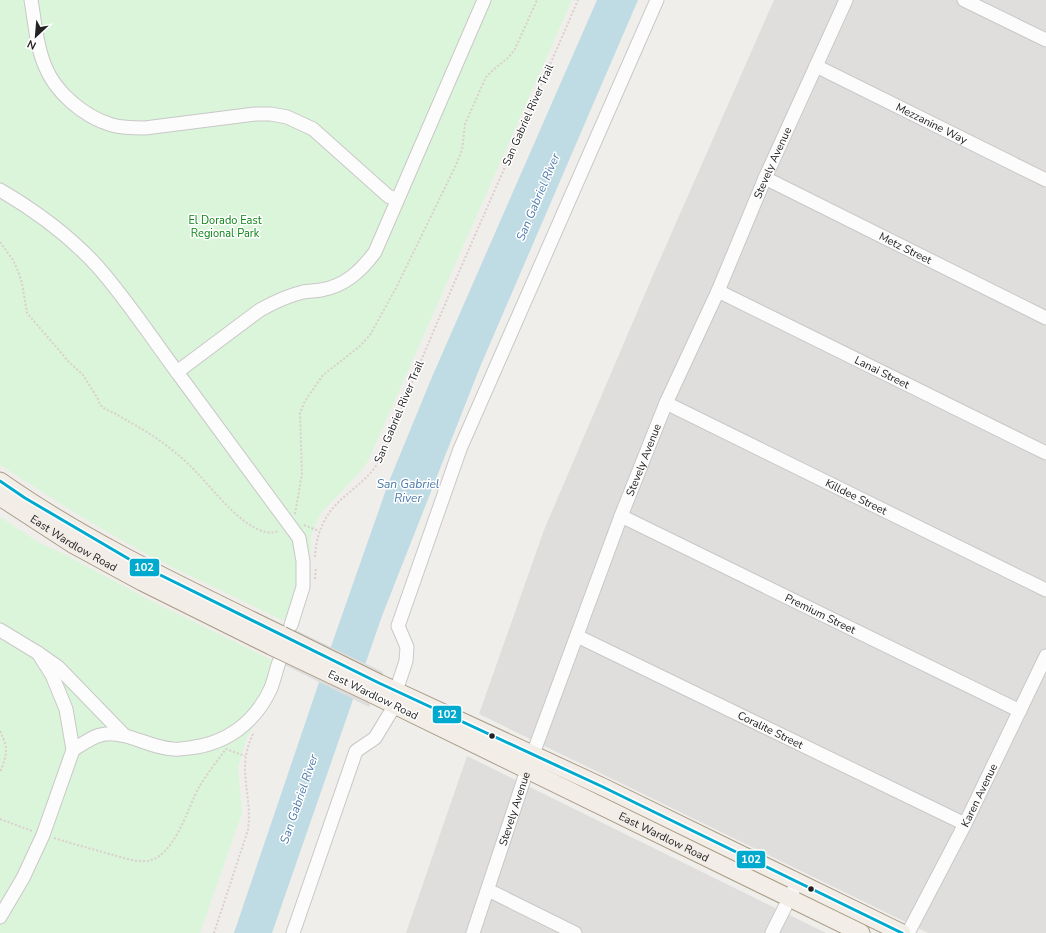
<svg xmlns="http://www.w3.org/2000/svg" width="1046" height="933" viewBox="0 0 1046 933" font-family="'Nunito Sans',sans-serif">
<rect width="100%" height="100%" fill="#f0eeeb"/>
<g fill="#dfdedc">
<polygon points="774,0 1046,0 1046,933 928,933 479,714 544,530 650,282"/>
<polygon points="467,756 826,933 406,933"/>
</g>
<g fill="#daf5da">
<polygon points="0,0 572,0 368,461 359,473 320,514 311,536 309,591 297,627 155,559 85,519 0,465"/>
<polygon points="0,517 38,542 64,554 151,601 284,666 258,718 247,737 238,767 242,813 200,933 0,933"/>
</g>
<polygon fill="#bfdbe3" points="597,0 638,0 480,367 382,616 272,933 234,933 334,638 388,484 432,377"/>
<polygon fill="#dedddd" points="285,625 383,672 369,707 275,660"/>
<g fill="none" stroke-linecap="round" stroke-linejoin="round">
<g stroke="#c9c8c7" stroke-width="15">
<g id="minor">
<path d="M31 0C35 22 36 45 45 66 55 92 84 117 112 125 123 128 134 128 145 128L255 114H271L287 117 313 129 388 196 397 200"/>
<polyline points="964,0 1046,40"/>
<path id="s1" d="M816 66 1046 180"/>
<path id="s2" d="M765 178 1046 318"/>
<path d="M0 190C36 211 70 236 98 267 127 300 151 337 177 372"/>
<path id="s3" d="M718 291 1046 453"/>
<path id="s4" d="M666 403 1046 590"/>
<path id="s5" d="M621 516 1020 711"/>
<path d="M291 625 303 587V561L299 538 177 372 260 310C274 302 287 296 303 292 309 291 315 291 321 290 345 286 361 271 375 252L484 0"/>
<polyline points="0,630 38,653 58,667 124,735"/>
<path id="s6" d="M577 636 965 824"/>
<polyline points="396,691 406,661 407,647 398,626 460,449 657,0"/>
<path d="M73 750C82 744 94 735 106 734 129 732 150 748 173 749 178 750 184 748 189 748 226 744 255 723 271 688 274 680 276 671 279 662"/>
<polyline points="488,890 575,933"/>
<polyline points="0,917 23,878 43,835 73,750 66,709 52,675 38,653"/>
<polyline points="293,933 356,751 375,738 395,705"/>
<path id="s7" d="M473 933 527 770 621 516 666 403 718 291 765 178 846 0"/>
<polyline points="772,933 793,891"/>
<path id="s8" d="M908 933 965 824 1046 656"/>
</g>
</g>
<g stroke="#a79c86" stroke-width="19">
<g id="major">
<path d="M0 481C88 543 186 588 282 635"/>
<path id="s9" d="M0 497 74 545 142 582 273 647"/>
<polyline points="379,683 603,787 902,933"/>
<path id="s10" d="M372 694 861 933"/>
</g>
</g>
<g stroke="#dccecd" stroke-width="2" stroke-dasharray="2 2" stroke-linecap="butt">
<path d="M0 242 13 260 18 271 22 283 27 313 69 362 83 375 98 399C100 408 107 410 114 413 133 424 154 435 171 449 181 457 190 465 198 474 215 491 252 542 279 531"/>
<polyline points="295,514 302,474 300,413 305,401 323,375 359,347 370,335 396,288 456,165 462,150 465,124 486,77 493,70 509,57 515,49 537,0"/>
<polyline points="304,525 319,531"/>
<path d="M315 557C316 533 325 513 344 497 359 484 375 473 383 453 444 301 513 151 578 0"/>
<polyline points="315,579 316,567"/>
<path d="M0 731C9 750 7 753 0 773"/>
<polyline points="0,819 32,831"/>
<path d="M54 838C73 844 91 849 110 854 121 857 134 862 146 861 174 859 188 807 199 787 207 774 217 761 226 749L245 756"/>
<path d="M214 933 248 830C253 793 235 769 254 732"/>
</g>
<use href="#minor" stroke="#fdfcfc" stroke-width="13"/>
<use href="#major" stroke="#f3ede7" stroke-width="17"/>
<g stroke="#a79c86" stroke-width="19" stroke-linecap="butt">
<g id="major-bridge">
<polyline points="282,635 379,683"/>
<polyline points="273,647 372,694"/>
</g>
</g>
<use href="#major-bridge" stroke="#f3ede7" stroke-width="17"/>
<g stroke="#fff" stroke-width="6">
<polyline id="bus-1" points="0,481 25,498 134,562 379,683 603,787 902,933"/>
</g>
<use href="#bus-1" stroke="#00a9ce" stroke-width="3"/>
</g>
<g fill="#222" stroke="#fff" stroke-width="1.5">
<circle cx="492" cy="736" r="3.5"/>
<circle cx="811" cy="889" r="3.5"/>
</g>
<g text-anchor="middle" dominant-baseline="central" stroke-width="3" stroke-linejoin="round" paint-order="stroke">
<g font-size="11" fill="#222" stroke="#fff">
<text transform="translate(528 115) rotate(-66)">San Gabriel River Trail</text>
<text stroke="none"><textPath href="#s1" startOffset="129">Mezzanine Way</textPath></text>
<text stroke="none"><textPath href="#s7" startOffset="827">Stevely Avenue</textPath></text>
<text stroke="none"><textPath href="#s2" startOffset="157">Metz Street</textPath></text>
<text stroke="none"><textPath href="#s3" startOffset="183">Lanai Street</textPath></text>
<text transform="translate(399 412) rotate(-67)">San Gabriel River Trail</text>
<text stroke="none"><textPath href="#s7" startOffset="503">Stevely Avenue</textPath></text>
<text stroke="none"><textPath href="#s4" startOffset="212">Killdee Street</textPath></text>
<text stroke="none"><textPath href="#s9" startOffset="87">East Wardlow Road</textPath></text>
<text stroke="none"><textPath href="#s5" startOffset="222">Premium Street</textPath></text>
<text transform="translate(373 695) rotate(26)">East Wardlow Road</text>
<text stroke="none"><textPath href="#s6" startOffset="215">Coralite Street</textPath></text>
<text stroke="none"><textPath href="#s8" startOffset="155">Karen Avenue</textPath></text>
<text stroke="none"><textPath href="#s7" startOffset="131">Stevely Avenue</textPath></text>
<text stroke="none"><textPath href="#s10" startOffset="325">East Wardlow Road</textPath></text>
</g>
<g font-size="11" fill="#0c8416" stroke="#fff">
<text x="225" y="220">El Dorado East<tspan x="225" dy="13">Regional Park</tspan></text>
</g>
<g font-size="12" font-style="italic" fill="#4a7aab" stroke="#fff">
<text transform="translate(538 197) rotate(-67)">San Gabriel River</text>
<text x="408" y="484">San Gabriel<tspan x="408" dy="14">River</tspan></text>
<text transform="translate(299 799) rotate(-71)">San Gabriel River</text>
</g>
</g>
<g stroke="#fff" stroke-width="1.5">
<rect x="129" y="558" width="31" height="19" rx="4" fill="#00a9ce"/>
<rect x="432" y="705" width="30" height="19" rx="4" fill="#00a9ce"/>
<rect x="736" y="850" width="30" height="19" rx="4" fill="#00a9ce"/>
</g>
<g font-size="11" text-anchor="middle" font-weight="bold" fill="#fff">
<text x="144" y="571">102</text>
<text x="447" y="718">102</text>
<text x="751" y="863">102</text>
</g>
<g transform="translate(36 36) rotate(206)" stroke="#ffffff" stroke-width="3" paint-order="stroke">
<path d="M0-3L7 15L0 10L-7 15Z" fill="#222222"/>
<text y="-6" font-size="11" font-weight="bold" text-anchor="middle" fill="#222222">N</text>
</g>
</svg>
